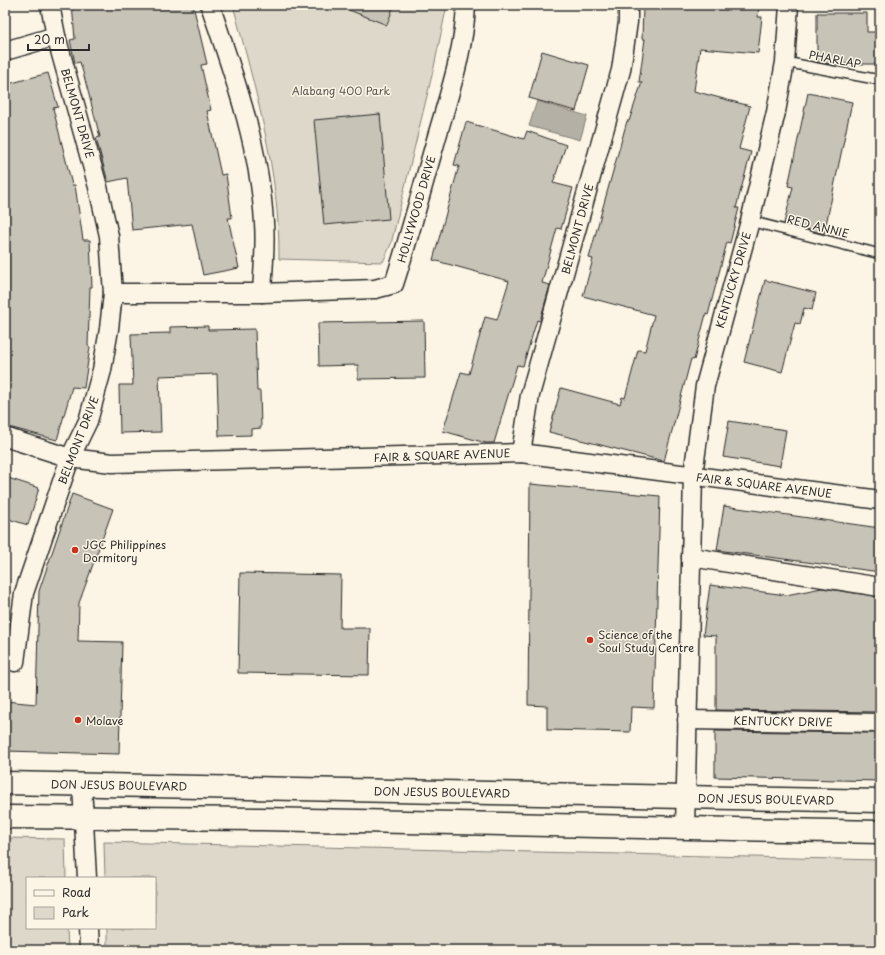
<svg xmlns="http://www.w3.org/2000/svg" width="885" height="955" viewBox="0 0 885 955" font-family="'Playpen Sans',sans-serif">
<rect width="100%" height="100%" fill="#fcf5e5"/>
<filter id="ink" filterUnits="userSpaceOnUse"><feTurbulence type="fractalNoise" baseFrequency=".025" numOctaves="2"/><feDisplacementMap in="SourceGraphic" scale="8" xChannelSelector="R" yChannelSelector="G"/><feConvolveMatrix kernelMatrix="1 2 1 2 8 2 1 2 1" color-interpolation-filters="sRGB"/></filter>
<g filter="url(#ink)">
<g fill="#ded8ca" stroke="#84827a">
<path d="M233 5H447L434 67 391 244 383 262 279 259C280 173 255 88 233 5Z"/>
<polygon points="5,838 65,839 66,878 27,878 27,928 67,928 68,950 5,950"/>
<polygon points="104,842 880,860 880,950 107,950 107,928 155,928 155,878 105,878"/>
</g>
<polygon fill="#b4b0a5" stroke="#7d7b74" points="537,101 587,116 580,140 529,126"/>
<g fill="#c8c3b7" stroke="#2b2b2b">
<polygon points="72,5 193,5 207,64 201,65 211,110 207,111 221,175 226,174 232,218 228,218 239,268 203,275 192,224 132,230 127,178 108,182 96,138 100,137 84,76 80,62 75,63 70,40 75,39"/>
<polygon points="339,5 394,5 387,25 339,6"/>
<polygon points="643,5 759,5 758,17 762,17 758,53 700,48 694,91 750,106 739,149 751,152 736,208 739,208 730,243 727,242 708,315 706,314 694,360 691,359 664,461 549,432 561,388 620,404 622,397 625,398 638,350 645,351 654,315 583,296 593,259 589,258 601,214 627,121 629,121 642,82 639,82 645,39 642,39"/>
<polygon points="817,13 867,13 867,32 880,32 880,64 830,64 817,62"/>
<polygon points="542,51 589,65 576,111 529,98"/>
<polygon points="48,73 58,107 53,108 72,185 75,185 83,240 90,240 92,287 90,287 88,346 90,347 84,388 72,387 57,440 5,426 5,85"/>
<polygon points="808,93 852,102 824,234 784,223 793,187 788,186"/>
<polygon points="380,114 389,219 324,225 314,120"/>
<polygon points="466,122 524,139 527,131 566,145 553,183 573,188 561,229 557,228 542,283 550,285 540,321 537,320 523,366 517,365 494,443 486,443 443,431 461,372 469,374 485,317 497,320 509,281 433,260 459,166 454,165"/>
<polygon points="765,280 816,293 812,310 804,308 800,324 795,323 782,372 744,362"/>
<polygon points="424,321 425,378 358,379 358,365 319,366 318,323"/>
<polygon points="208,326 208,330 255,329 257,391 260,391 261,428 251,429 251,435 219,436 217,374 159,376 161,432 120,433 119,385 133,385 131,334 170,333 170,327"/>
<polygon points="729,421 786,430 780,466 723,457"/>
<polygon points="5,477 39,488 28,525 5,518"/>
<polygon points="530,484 660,496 654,708 631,707 630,732 547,730 547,706 528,705"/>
<polygon points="72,494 113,509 79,603 78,641 122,642 119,754 5,751 5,701 36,704 39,591"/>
<polygon points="724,506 880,528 880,572 717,550"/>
<polygon points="240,573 341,575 340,628 370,628 369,675 238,673"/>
<polygon points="710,585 786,595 822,588 880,597 880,712 716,710 716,636 703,635"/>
<polygon points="715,731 880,733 880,781 715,777"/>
</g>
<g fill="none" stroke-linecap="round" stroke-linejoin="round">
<g stroke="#2b2b2b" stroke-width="12">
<g id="service">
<polyline points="785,62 880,80"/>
<polyline points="750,221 880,254"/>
</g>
</g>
<g stroke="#2b2b2b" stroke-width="21">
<g id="minor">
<path d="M210 5C234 75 260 148 264 223 266 246 263 270 262 293"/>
<polyline points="5,51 56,36"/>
<path d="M113 293H262L375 289 394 284C409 238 421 192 434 147 447 100 464 54 466 5"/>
<polyline points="5,437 70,458 112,463 521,453 880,500"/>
<polyline points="521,453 530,395 621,70 628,22 628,5"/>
<polyline points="691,557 880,587"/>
<polyline points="15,662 24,593 70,458 88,421 102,370 109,329 113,293 109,236 98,187 56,36 50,5"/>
<polyline points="687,720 880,723"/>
<polyline points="82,785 87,878"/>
<polyline points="685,828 693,475 705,386 750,221 776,112 785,62 789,5"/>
<polyline points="88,928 89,950"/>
</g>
</g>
<g stroke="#2b2b2b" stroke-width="25">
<g id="tertiary">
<polyline points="5,783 880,801"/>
<polyline points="5,817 261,819 880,832"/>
</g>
</g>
<use href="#service" stroke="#fcf5e5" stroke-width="9"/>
<use href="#minor" stroke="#fcf5e5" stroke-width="18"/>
<use href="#tertiary" stroke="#fcf5e5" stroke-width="22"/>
</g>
</g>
<g fill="#c8321e" stroke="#fcf5e5" stroke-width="1.5">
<circle cx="75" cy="550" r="4"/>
<circle cx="590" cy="640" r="4"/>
<circle cx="78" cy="720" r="4"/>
</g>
<g text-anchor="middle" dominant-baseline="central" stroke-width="3" stroke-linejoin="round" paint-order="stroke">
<g font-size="11" fill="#2b2b2b" stroke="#fcf5e5">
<text transform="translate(835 59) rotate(11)">PHARLAP</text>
<text transform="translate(78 113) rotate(74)">BELMONT DRIVE</text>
<text transform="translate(416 209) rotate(-74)">HOLLYWOOD DRIVE</text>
<text transform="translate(818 226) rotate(14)">RED ANNIE</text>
<text transform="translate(577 229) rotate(-75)">BELMONT DRIVE</text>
<text transform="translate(733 280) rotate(-74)">KENTUCKY DRIVE</text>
<text transform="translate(78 440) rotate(-69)">BELMONT DRIVE</text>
<text transform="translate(442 455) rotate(-2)">FAIR &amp; SQUARE AVENUE</text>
<text transform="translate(764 485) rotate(7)">FAIR &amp; SQUARE AVENUE</text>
<text transform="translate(783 721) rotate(1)">KENTUCKY DRIVE</text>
<text transform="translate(119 785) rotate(1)">DON JESUS BOULEVARD</text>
<text transform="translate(442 792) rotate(1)">DON JESUS BOULEVARD</text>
<text transform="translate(766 799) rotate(1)">DON JESUS BOULEVARD</text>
</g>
<g font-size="11" fill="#585653" stroke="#fcf5e5">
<text x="341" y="90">Alabang 400 Park</text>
</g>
<g font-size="11" fill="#2b2b2b" stroke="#fcf5e5" text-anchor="start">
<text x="83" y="544">JGC Philippines<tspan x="83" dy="13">Dormitory</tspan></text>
<text x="598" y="634">Science of the<tspan x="598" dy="13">Soul Study Centre</tspan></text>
<text x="86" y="720">Molave</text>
</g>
</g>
<rect width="885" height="955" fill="none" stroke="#fcf5e5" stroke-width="20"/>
<rect x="10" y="10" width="865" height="935" fill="none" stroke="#2b2b2b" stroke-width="1.5" filter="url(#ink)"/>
<rect x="26" y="877" width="130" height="52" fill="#fcf5e5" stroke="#a8a49b"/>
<rect x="34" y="890" width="20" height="6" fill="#fcf5e5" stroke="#a8a49b"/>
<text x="62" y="897" font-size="12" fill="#2b2b2b">Road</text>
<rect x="34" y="907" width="20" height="12" fill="#ded8ca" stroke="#a8a49b"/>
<text x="62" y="917" font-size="12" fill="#2b2b2b">Park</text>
<path d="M28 44v6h61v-6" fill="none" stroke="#2b2b2b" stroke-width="2"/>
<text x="34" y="44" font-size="12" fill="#2b2b2b" stroke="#fcf5e5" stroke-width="3" paint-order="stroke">20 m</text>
</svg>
